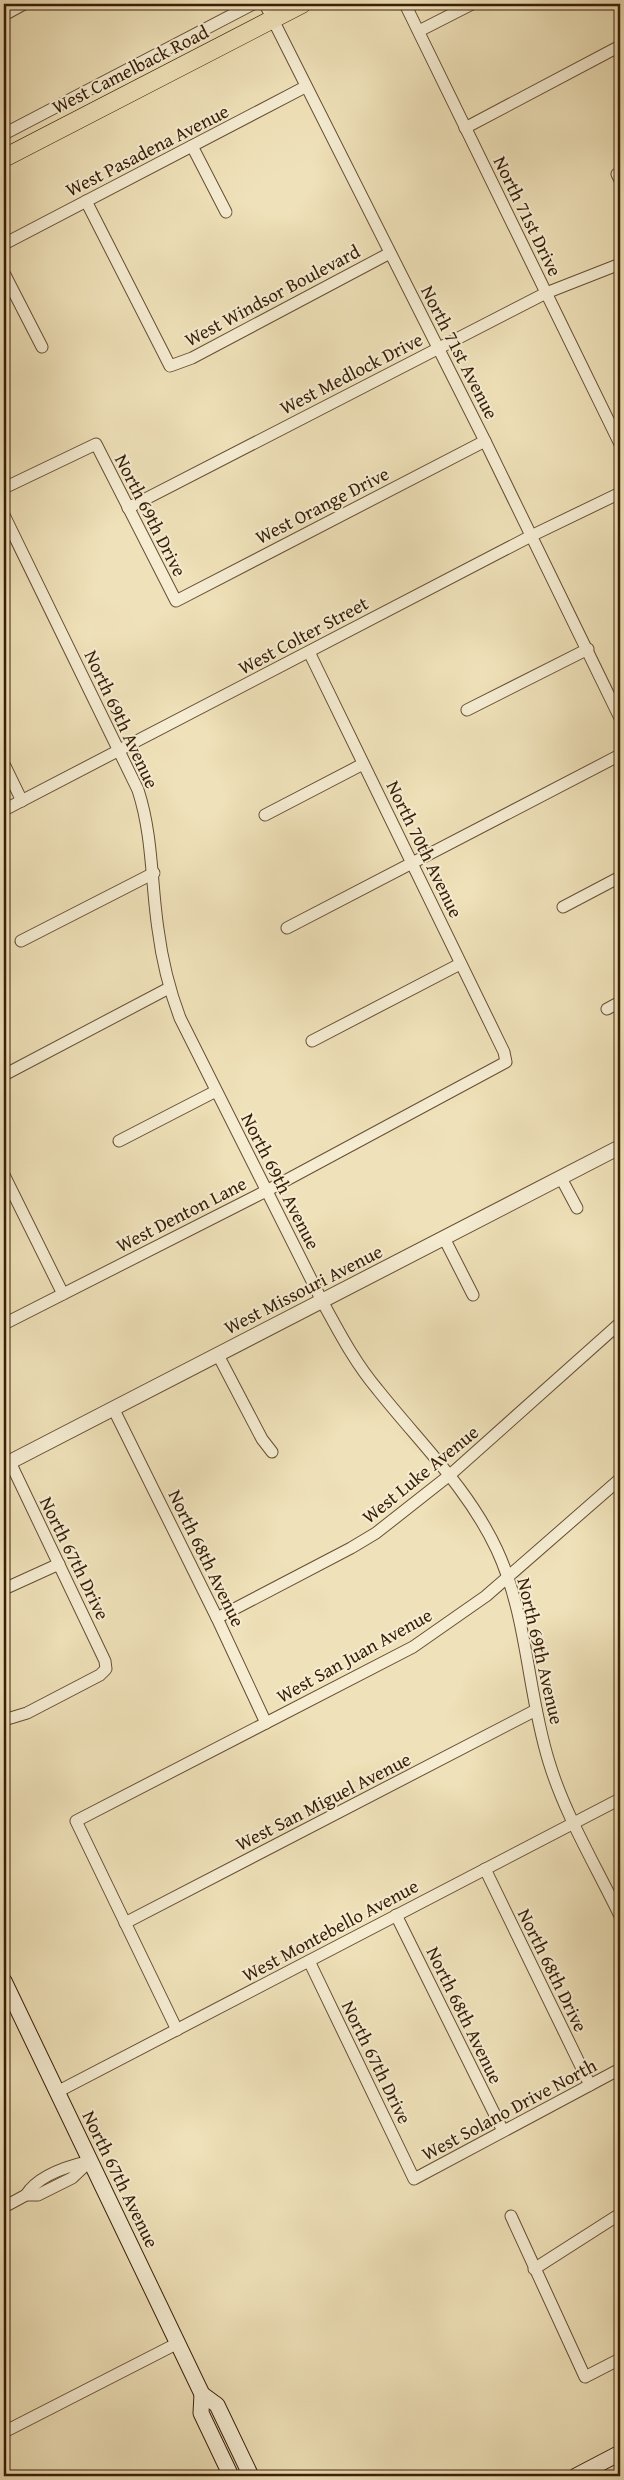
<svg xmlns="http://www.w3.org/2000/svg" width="624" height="2480" viewBox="0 0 624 2480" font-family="'Gentium Book Plus',serif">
<rect width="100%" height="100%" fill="#efe1b9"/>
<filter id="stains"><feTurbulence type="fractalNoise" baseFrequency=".004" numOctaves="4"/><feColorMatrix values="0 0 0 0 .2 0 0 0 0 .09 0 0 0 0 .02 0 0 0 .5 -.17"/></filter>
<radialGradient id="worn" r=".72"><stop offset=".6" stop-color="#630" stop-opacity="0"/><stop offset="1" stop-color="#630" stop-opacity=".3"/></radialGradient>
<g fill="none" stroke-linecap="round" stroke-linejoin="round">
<g stroke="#664f33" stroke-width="13">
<g id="minor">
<polyline points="265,4 485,441 620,718"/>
<polyline points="405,4 620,444"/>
<polyline points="4,15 24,4"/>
<polyline points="419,31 472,4"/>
<polyline points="465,128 620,46"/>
<polyline points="4,134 253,4"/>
<polyline points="192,146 226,212"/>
<polyline points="617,174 620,180"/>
<polyline points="86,201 170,366 192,358 390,253"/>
<polyline points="4,244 305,87"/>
<polyline points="4,273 42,347"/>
<polyline points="4,488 96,444 176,601 485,441"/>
<polyline points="128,508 546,293 620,264"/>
<path d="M4 515 138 790C153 836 151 883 158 929 162 960 169 989 180 1018L322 1301C339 1332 355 1363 378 1390 420 1443 468 1488 497 1550 528 1617 527 1692 549 1762 565 1815 596 1866 620 1916"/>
<polyline points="467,710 588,649"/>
<polyline points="4,764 22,801"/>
<polyline points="4,810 531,536 620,493"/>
<polyline points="265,815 363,764"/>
<polyline points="563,907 620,877"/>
<polyline points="287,928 620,755"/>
<polyline points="21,941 154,873"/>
<polyline points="607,1009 620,1002"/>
<polyline points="312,1041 460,964"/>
<polyline points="4,1075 169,988"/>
<polyline points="119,1141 216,1091"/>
<polyline points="4,1175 63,1294"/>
<polyline points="561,1178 577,1208"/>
<polyline points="444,1238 473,1295"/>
<polyline points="4,1324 268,1190 506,1062 504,1052 309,652"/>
<polyline points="218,1355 262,1439 272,1452"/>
<polyline points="113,1408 217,1618 266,1723"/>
<polyline points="4,1589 59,1564"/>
<polyline points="217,1618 351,1548 376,1533 451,1474 620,1323"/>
<polyline points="4,1720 27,1713 100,1675 106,1669 105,1661 10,1462"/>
<polyline points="485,1869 590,2085"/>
<polyline points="396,1915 503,2131"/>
<polyline points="125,1923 536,1710"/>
<polyline points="309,1961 414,2179 620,2069"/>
<polyline points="177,2030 76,1821 413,1647 486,1596 620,1479"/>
<polyline points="57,2092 620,1799"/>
<path d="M26 2195C38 2175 68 2166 90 2161"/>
<polyline points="4,2207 26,2195 38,2195 72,2178 90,2161"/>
<polyline points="511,2216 585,2377 620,2359"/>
<polyline points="534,2269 620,2214"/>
<polyline points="4,2432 178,2343"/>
</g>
</g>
<g stroke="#664f33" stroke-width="16">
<polyline id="tertiary" points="4,1465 620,1147"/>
</g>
<g stroke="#381e06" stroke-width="17">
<g id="secondary">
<polyline points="4,1981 202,2394 217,2405 251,2476"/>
<polyline points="202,2394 201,2413 231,2476"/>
<polyline points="576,2476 620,2453"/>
</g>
</g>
<g stroke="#381e06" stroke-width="19">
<polyline id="primary" points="4,158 302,4"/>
</g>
<use href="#minor" stroke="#f5ecd2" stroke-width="11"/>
<use href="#tertiary" stroke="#f5ecd2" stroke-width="14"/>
<use href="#secondary" stroke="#f5ecd2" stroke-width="15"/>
<use href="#primary" stroke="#efe1b9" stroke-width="18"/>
</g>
<g text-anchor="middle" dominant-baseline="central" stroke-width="4" stroke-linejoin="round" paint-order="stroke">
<g font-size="19" fill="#381e06" stroke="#f5ecd2">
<text transform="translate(130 69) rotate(-27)">West Camelback Road</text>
<text transform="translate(147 150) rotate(-27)">West Pasadena Avenue</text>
<text transform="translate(528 216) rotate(64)">North 71st Drive</text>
<text transform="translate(272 295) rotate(-28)">West Windsor Boulevard</text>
<text transform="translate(460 352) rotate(63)">North 71st Avenue</text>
<text transform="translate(351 373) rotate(-27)">West Medlock Drive</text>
<text transform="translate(322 505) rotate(-27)">West Orange Drive</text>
<text transform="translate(151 515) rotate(63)">North 69th Drive</text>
<text transform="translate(303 635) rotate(-28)">West Colter Street</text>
<text transform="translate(122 719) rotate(65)">North 69th Avenue</text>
<text transform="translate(425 849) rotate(64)">North 70th Avenue</text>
<text transform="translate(281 1181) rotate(63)">North 69th Avenue</text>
<text transform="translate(181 1214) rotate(-27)">West Denton Lane</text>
<text transform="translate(303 1289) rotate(-27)">West Missouri Avenue</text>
<text transform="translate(420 1474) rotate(-39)">West Luke Avenue</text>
<text transform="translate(75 1558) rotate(64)">North 67th Drive</text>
<text transform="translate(207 1558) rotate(64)">North 68th Avenue</text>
<text transform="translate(541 1651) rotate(77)">North 69th Avenue</text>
<text transform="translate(354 1655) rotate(-29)">West San Juan Avenue</text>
<text transform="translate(323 1801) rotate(-27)">West San Miguel Avenue</text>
<text transform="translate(330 1930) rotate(-28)">West Montebello Avenue</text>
<text transform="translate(553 1970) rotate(64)">North 68th Drive</text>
<text transform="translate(465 2015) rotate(64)">North 68th Avenue</text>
<text transform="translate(377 2062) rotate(64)">North 67th Drive</text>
<text transform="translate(509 2109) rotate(-28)">West Solano Drive North</text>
<text transform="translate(121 2179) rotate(64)">North 67th Avenue</text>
</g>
</g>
<rect width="624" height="2480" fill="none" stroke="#efe1b9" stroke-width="20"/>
<rect x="5" y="5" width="614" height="2470" fill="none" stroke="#381e06" stroke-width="2.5"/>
<rect x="10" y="10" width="604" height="2460" fill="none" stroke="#381e06"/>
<rect width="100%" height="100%" filter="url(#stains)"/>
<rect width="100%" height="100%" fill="url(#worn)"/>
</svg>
